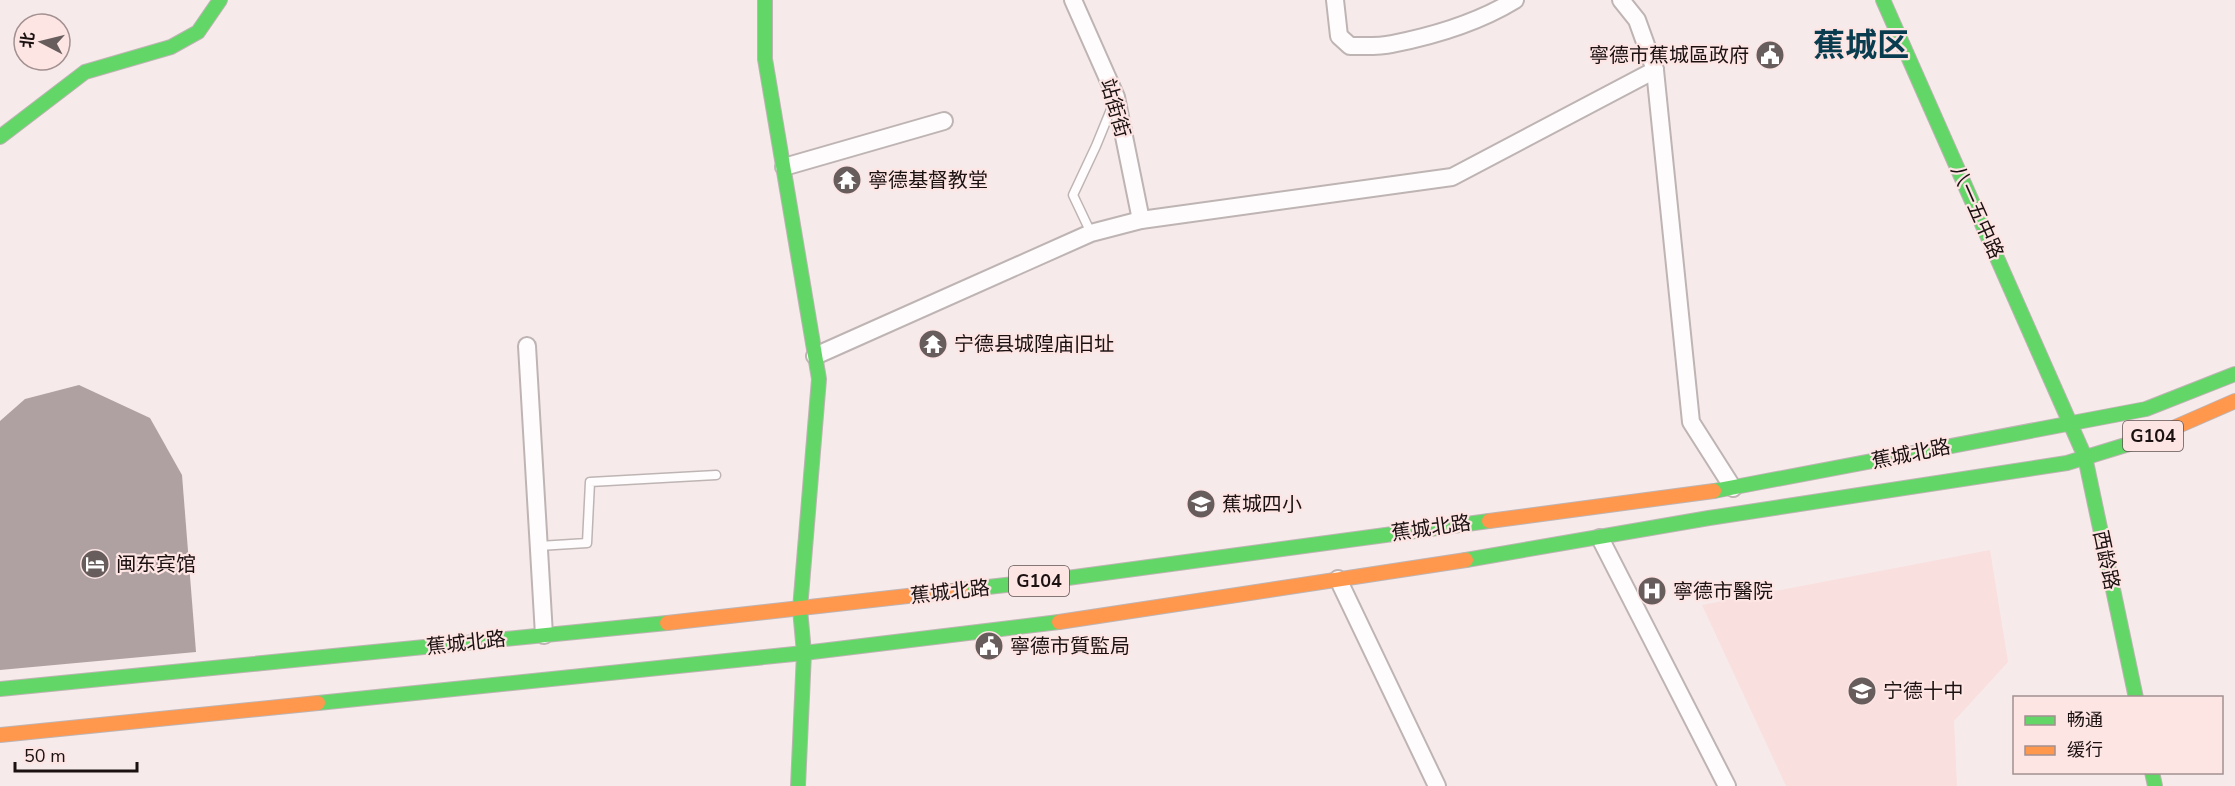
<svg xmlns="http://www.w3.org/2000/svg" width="2235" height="786" viewBox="0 0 2235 786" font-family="'Nunito Sans','Noto Sans SC',sans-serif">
<rect width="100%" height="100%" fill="#f7eaea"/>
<polygon fill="#f9dfde" points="1990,550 2008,662 1954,721 1957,786 1786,786 1702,605"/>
<polygon fill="#afa1a1" points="79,385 150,418 182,475 196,652 0,670 0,421 25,399"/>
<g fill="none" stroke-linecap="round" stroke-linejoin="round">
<g stroke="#beb4b4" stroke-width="11">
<g id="lane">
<polyline points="1091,233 1073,195 1096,146 1114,102"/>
<polyline points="539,546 587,543 590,482 716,475"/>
</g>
</g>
<g stroke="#beb4b4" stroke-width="20">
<g id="street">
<polyline points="1073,0 1116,97 1141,220"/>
<path d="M1335 0 1339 36 1350 46C1364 46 1379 47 1392 44 1433 36 1479 22 1515 0"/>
<polyline points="1621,0 1637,20 1655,70 1691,422 1733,488"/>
<polyline points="784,167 944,121"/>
<polyline points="527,346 544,635"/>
<polyline points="815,356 1091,233 1141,220 1452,177 1655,70"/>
<polyline points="1600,538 1727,786"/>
<polyline points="1338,579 1437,786"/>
</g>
</g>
<g stroke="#beb4b4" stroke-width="16">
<g id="fast">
<polyline points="765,0 765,59 819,379 800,609 804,653 798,786"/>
<polyline points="1883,0 2085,457 2136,698"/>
<polyline points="0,137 85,72 171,47 198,32 220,0"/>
<polyline points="1714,491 2146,409 2235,374"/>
<polyline points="1466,560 1709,518 2067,463 2155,436"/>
<polyline points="961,590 1060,579 1489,521"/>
<polyline points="0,689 667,623"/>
<polyline points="318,703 804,653 1059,622"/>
<polyline points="2152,772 2155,786"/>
</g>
</g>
<g stroke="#beb4b4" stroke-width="16">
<g id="slow">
<polyline points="2155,436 2235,401"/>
<polyline points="1489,521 1714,491"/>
<polyline points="1059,622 1466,560"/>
<polyline points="667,623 961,590"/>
<polyline points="0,735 318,703"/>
</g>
</g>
<use href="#lane" stroke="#fefcfc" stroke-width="8"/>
<use href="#street" stroke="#fefcfc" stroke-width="16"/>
<use href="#fast" stroke="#63d668" stroke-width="14"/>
<use href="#slow" stroke="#ff974d" stroke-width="14"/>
</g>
<defs>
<g id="civic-disc" transform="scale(1.5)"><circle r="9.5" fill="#685d5d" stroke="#fde5e4"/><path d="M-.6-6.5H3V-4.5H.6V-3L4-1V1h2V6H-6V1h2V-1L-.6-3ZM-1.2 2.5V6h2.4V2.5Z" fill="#fff"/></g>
<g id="temple-disc" transform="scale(1.5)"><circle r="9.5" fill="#685d5d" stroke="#fde5e4"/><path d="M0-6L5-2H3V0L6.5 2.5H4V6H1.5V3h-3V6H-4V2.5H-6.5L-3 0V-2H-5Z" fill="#fff"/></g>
<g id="school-disc" transform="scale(1.5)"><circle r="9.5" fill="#685d5d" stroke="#fde5e4"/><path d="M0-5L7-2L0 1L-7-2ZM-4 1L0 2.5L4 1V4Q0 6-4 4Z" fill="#fff"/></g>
<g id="hotel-disc" transform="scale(1.5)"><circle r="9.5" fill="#685d5d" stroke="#fde5e4"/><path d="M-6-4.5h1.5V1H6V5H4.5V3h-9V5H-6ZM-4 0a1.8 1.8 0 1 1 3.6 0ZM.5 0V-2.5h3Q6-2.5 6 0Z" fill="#fff"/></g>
<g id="hospital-disc" transform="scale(1.5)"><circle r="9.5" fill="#685d5d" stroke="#fde5e4"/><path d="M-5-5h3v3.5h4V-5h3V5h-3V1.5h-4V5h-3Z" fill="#fff"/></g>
</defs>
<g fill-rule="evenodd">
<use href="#civic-disc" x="1770" y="55"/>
<use href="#temple-disc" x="847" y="180"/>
<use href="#temple-disc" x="933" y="344"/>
<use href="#school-disc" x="1201" y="504"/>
<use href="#hotel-disc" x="95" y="564"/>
<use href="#hospital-disc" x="1652" y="591"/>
<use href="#civic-disc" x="989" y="646"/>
<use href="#school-disc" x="1862" y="691"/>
</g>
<g text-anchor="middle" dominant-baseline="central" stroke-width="4.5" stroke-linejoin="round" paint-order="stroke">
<g fill="#fde5e4" stroke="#5f5150" stroke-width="1.5">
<rect x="2123" y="421" width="60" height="30" rx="4.5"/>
<rect x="1009" y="566" width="60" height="30" rx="4.5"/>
</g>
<g font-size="18" font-weight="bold" fill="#1b1111">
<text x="2153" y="436">G104</text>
<text x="1039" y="581">G104</text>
</g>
<g font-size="20" fill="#1b1111" stroke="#fde5e4" text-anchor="start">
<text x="1749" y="55" text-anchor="end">寧德市蕉城區政府</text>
<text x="868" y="180">寧德基督教堂</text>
<text x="954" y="344">宁德县城隍庙旧址</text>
<text x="1222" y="504">蕉城四小</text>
<text x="116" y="564">闽东宾馆</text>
<text x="1673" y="591">寧德市醫院</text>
<text x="1010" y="646">寧德市質監局</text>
<text x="1883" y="691">宁德十中</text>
</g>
<g font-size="20" fill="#1b1111" stroke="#fde5e4">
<text transform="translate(1115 108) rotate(74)">站街街</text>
<text transform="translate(1977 212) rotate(66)">八一五中路</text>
<text transform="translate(1911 454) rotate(-11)">蕉城北路</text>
<text transform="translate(1431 528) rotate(-8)">蕉城北路</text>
<text transform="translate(2106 560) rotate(78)">西龄路</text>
<text transform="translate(950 592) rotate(-6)">蕉城北路</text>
<text transform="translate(466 643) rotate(-6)">蕉城北路</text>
</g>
<g font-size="32" font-weight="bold" fill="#083c4e" stroke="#fde5e4">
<text x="1861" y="45">蕉城区</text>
</g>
</g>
<rect x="2013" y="696" width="210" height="78" fill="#fde5e4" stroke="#a39090" stroke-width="1.5"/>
<rect x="2025" y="716" width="30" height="9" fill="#63d668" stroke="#a39090" stroke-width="1.5"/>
<text x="2067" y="726" font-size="18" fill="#1b1111">畅通</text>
<rect x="2025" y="746" width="30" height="9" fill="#ff974d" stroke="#a39090" stroke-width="1.5"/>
<text x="2067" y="756" font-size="18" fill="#1b1111">缓行</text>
<g transform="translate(42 42) rotate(277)"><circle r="28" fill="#fde5e4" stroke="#a39090" stroke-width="1.5"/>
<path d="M0-4.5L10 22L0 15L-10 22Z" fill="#685d5d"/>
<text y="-9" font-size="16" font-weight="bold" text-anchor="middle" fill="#1b1111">北</text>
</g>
<path d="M15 762v9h122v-9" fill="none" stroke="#1b1111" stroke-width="3"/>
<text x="24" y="762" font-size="18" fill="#1b1111" stroke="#fde5e4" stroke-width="4.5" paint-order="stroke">50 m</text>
</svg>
